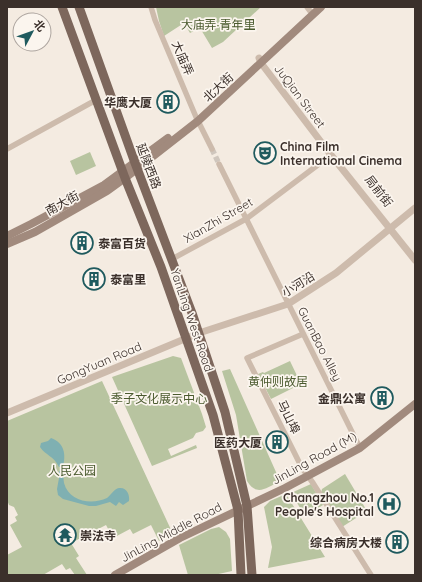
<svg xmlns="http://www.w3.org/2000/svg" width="422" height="582" viewBox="0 0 422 582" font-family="Quicksand,'Noto Sans SC',sans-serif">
<rect width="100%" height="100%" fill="#f4ebe1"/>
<g fill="#b8c4a0">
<polygon points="156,7 261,7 223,42 212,48 200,28 190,33 184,23 164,36 159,21"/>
<polygon points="90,152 96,166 76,175 70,161"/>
<polygon points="173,356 181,358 202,414 206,427 203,431 196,433 193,438 168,449 171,456 196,445 197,448 152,466 112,377"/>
<polygon points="290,361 301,384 271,399 258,374 263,372 264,373"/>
<path d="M230 369 280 481C266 488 257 497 247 481L236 415 222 371Z"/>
<polygon points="102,381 173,534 159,541 151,525 133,534 130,529 113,538 106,525 71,543 79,556 76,558 87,575 75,575 70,568 66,570 62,564 43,575 8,575 7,555 22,547 10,525 17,521 15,517 18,515 14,507 9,505 7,500 7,421"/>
<polygon points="345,474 367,511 342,527 321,493 322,489"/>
<polygon points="311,484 323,505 305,516 291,493"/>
<polygon points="286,494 325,557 268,568 272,547 264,507 270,501"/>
<polygon points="219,527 226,532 230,539 232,571 214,575 188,575 179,545 211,529"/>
</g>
<g fill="#7fb0b2">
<path d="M51 438C65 443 66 455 63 467H59C53 455 46 456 40 447L41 443 48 441Z"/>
<path d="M63 470C64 474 63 479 64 483 69 502 92 505 107 498 111 495 114 489 119 488 127 487 130 495 129 501L123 505 119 502 116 506 110 502 96 506H89L63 499 58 495 57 489 59 478V471Z"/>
</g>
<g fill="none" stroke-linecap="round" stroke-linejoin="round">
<polyline stroke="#cfc6bd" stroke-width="5.5" stroke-dasharray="5.5 3" stroke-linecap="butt" points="212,149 219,164"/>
<g stroke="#cdbbac" stroke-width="5.5">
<polyline points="151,7 155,20 196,117 212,149"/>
<polyline points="307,7 310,11"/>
<polyline points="7,149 96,100"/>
<polyline points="219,164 360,448"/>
<polyline points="172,259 246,219 331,155"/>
<polyline points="303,334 247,358 302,468 313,483 371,575"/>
</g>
<g stroke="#cdbbac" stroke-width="7">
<polyline points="259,58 261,63 331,155 415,260"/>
<polyline points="7,413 199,333 288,304 336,273 415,208"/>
</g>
<g stroke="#a18a7d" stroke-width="8">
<polyline points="7,236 31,224 104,185 168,138"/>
<polyline points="7,244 35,232 107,191 125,178 198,121 321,7"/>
<polyline points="115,575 180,538 285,488 360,448 415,404"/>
</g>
<g stroke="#7d675c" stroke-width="9">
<polyline points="62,7 125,178 161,267 213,415 238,510 241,575"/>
<polyline points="79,7 135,163 192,313 225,412 247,506 252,575"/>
</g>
</g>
<defs>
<g id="building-ring" transform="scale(1.15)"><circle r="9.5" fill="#fbf5ee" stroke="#1f5a5e" stroke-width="1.5"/><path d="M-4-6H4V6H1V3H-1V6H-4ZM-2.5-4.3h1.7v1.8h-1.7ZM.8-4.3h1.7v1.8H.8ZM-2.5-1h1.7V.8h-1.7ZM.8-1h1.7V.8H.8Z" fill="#1f5a5e"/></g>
<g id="theatre-ring" transform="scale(1.15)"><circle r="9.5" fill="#fbf5ee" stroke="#1f5a5e" stroke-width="1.5"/><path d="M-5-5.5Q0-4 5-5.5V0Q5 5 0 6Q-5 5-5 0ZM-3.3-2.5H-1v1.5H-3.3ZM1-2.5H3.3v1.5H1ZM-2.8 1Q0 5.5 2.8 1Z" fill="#1f5a5e"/></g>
<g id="hospital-ring" transform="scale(1.15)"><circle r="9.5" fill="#fbf5ee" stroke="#1f5a5e" stroke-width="1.5"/><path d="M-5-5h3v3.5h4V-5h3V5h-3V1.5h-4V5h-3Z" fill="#1f5a5e"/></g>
<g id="temple-ring" transform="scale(1.15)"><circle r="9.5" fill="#fbf5ee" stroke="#1f5a5e" stroke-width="1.5"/><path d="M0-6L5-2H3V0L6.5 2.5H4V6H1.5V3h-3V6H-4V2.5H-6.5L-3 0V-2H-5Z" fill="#1f5a5e"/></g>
</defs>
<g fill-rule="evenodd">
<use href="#building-ring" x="168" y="102"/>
<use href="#theatre-ring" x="265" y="153"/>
<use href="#building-ring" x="82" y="243"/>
<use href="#building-ring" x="94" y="279"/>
<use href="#building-ring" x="382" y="398"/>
<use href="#building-ring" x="277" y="442"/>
<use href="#hospital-ring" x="389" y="504"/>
<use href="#temple-ring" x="65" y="535"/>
<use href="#building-ring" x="397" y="542"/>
</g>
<g text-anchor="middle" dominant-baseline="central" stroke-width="3.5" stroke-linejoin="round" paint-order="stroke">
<g font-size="12" fill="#4a5a2e" stroke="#fbf5ee">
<text x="218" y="24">大庙弄·青年里</text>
<text x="278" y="381">黄仲则故居</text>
<text x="159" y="398">季子文化展示中心</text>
<text x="72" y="470">人民公园</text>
</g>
<g font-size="12" fill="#3b302b" stroke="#fbf5ee">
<text transform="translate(183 58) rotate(67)">大庙弄</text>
<text transform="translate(218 87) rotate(-43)">北大街</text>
<text transform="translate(300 96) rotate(53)">JuQian Street</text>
<text transform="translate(149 166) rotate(69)">延陵西路</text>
<text transform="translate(379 191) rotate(52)">局前街</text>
<text transform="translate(62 203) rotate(-29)">南大街</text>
<text transform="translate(218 220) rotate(-30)">XianZhi Street</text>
<text transform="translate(298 284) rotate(-31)">小河沿</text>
<text transform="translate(192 320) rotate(71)">YanLing West Road</text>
<text transform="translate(320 344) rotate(63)">GuanBao Alley</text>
<text transform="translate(99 363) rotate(-23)">GongYuan Road</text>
<text transform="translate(289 417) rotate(64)">马山埠</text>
<text transform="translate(314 458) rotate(-29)">JinLing Road (M)</text>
<text transform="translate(171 532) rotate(-28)">JinLing Middle Road</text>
</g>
<g font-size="12" font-weight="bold" fill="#3b302b" stroke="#fbf5ee" text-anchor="end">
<text x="152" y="102">华鹰大厦</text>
<text x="280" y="146" text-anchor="start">China Film<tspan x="280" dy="14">International Cinema</tspan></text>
<text x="98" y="243" text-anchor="start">泰富百货</text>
<text x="110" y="279" text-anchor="start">泰富里</text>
<text x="366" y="398">金鼎公寓</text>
<text x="262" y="442">医药大厦</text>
<text x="374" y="497">Changzhou No.1<tspan x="374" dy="14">People's Hospital</tspan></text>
<text x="80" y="535" text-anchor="start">崇法寺</text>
<text x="382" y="542">综合病房大楼</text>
</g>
</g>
<rect width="422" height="582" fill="none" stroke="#3b302b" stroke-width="16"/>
<g transform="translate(32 32) rotate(49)"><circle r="19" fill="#fbf5ee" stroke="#aea6a0"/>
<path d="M0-3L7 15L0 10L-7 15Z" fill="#1f5a5e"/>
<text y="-6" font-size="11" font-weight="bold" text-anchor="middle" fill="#3b302b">北</text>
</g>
</svg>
